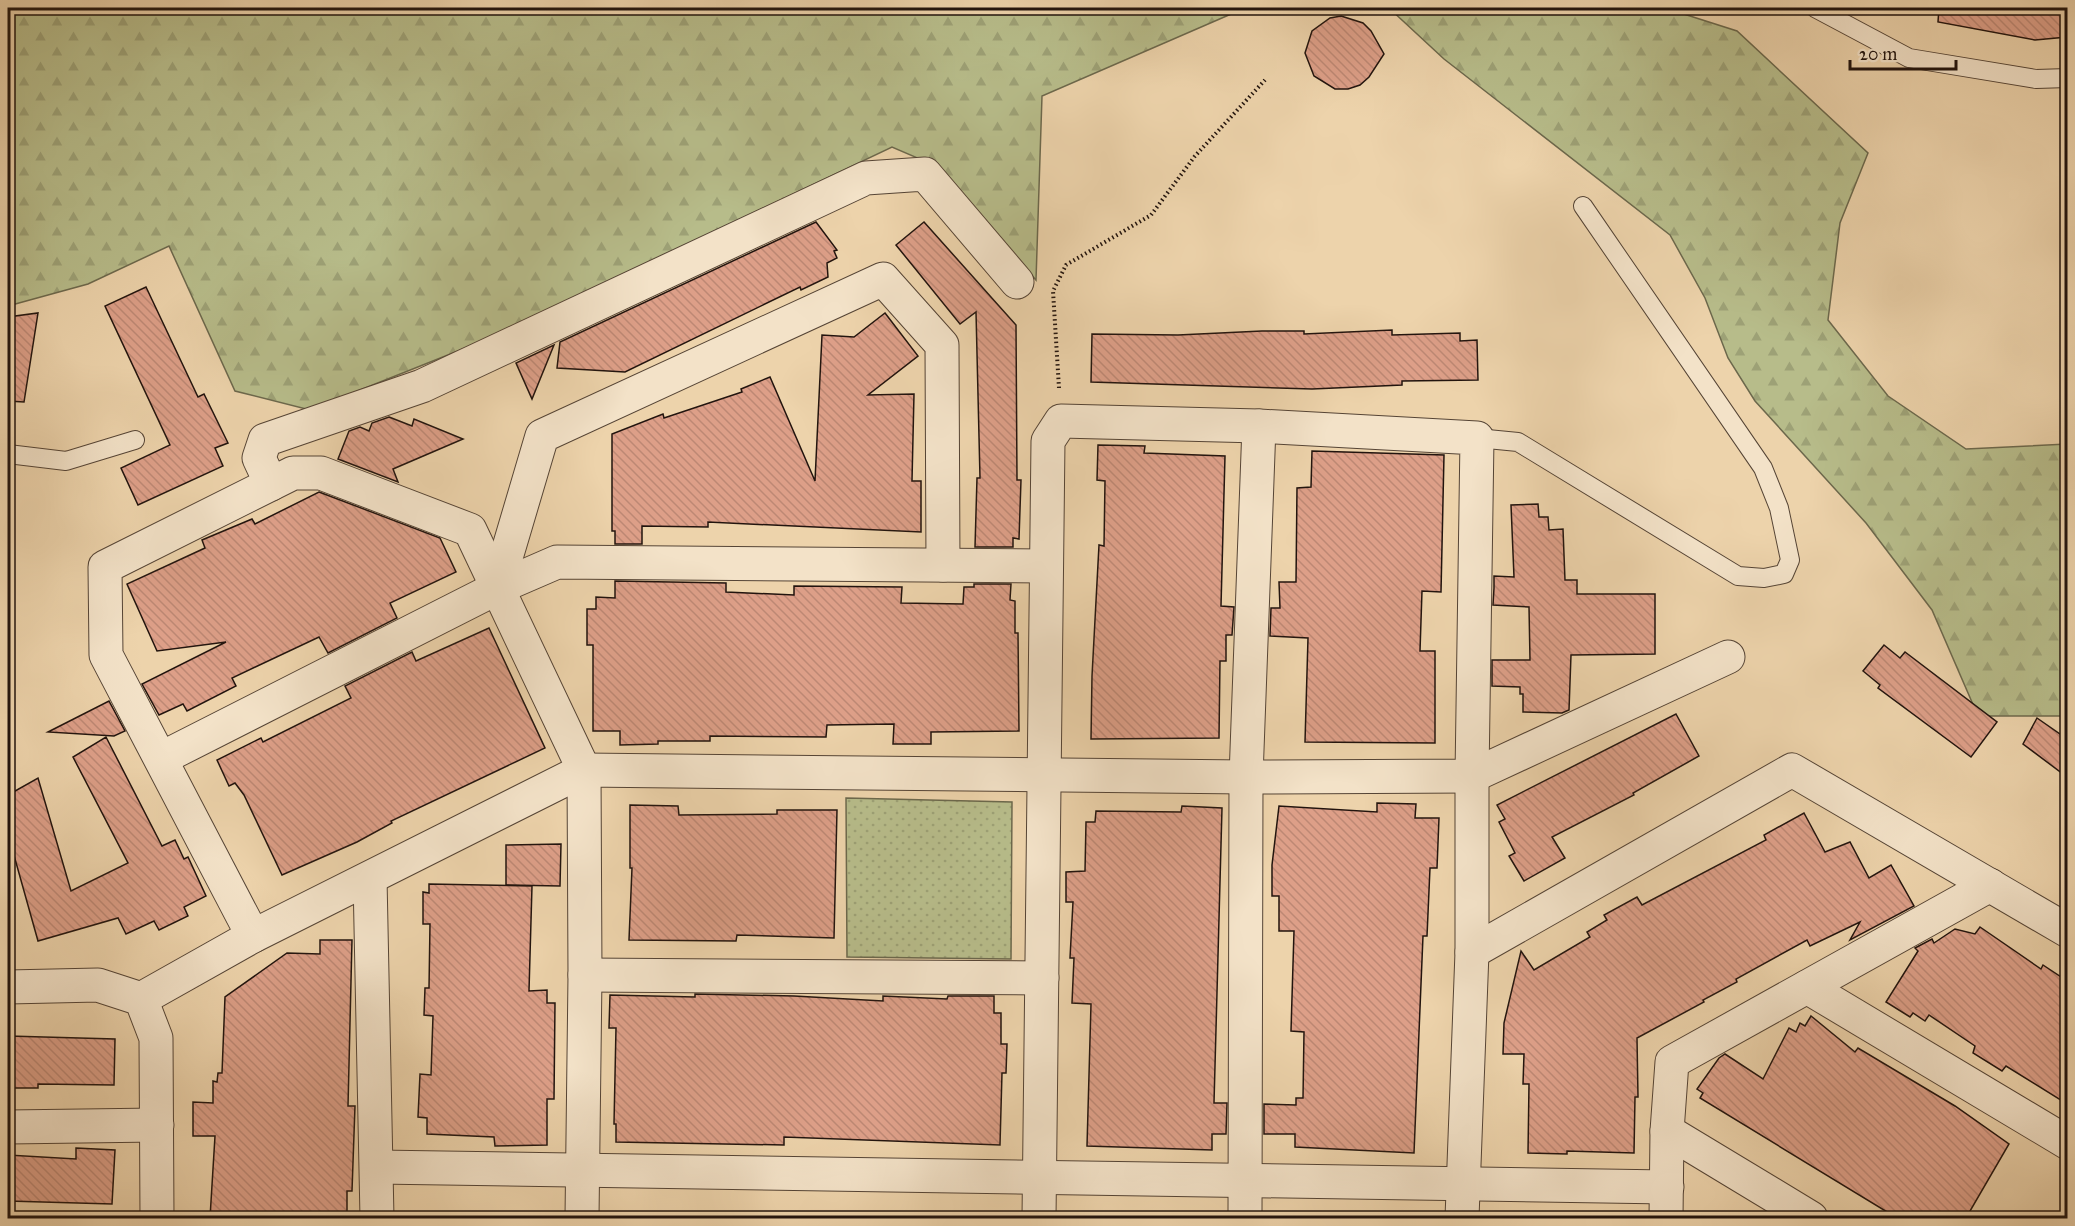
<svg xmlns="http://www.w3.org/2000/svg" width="2075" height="1226" viewBox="0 0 2075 1226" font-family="'IM FELL Great Primer',serif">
<defs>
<pattern id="forest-firs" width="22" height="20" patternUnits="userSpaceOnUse" patternTransform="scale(1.5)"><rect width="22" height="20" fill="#b7bc8a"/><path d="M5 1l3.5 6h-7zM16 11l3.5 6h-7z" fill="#9da176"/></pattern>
<pattern id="park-dots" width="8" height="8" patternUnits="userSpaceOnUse" patternTransform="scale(1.5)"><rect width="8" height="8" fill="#b7bc8a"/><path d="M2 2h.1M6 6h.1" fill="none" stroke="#9da176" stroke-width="1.8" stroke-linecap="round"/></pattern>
<pattern id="building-back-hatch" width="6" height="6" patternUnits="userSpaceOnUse" patternTransform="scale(1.5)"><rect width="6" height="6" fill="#dd9f88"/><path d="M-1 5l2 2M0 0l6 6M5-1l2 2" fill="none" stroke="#bd8874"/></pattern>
</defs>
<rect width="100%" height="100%" fill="#edd3ab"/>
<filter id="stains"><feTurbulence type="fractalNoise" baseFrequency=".00333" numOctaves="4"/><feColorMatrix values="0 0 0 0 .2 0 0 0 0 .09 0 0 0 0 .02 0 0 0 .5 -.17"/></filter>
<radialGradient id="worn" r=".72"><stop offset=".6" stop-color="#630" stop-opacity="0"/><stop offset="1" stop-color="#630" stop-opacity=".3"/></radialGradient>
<g fill="url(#forest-firs)" stroke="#6c684c" stroke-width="1.5">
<polygon points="8,8 1245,8 1042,96 1036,280 934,165 892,147 488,339 310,410 235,391 169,246 88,284 8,306"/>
<polygon points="1389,8 1665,8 1737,31 1868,153 1840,223 1828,320 1888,396 1966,449 2067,444 2067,720 2062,716 1978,716 1932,610 1866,523 1755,401 1728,358 1705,298 1670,235 1444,59"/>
</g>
<polygon fill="url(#park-dots)" stroke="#6c684c" stroke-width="1.5" points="846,798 1012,802 1011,959 847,957"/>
<g fill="url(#building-back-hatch)" stroke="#22140e" stroke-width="1.5">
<polygon points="1939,8 2067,8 2067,37 2035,40 1938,22"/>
<polygon points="1341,16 1363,23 1371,31 1384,54 1369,77 1360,85 1348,89 1335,89 1314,76 1305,53 1312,31 1330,18"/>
<polygon points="816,222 837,250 834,251 837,258 827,263 828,277 801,290 800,287 625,372 557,368 560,342"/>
<polygon points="924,222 1016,325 1017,480 1021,480 1019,539 1013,538 1013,547 975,547 977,478 980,478 976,312 960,324 896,245"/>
<polygon points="146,287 198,397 204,394 228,443 215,448 223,466 138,505 121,468 170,445 105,306"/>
<polygon points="38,313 24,402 8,401 8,317"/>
<polygon points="885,313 918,356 868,395 914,394 912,481 921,481 921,532 708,522 708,527 642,526 642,544 615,544 615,531 612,531 612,434 663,414 664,418 742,392 741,389 770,377 815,481 822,335 854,337"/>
<polygon points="1392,330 1392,335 1460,333 1460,341 1477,340 1478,380 1402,381 1402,385 1312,389 1091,382 1092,334 1178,335 1262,331 1304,331 1304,334"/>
<polygon points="554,345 532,399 516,363"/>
<polygon points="389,417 412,426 414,419 463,439 393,469 398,482 338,459 349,431 360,427 369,431 372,423"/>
<polygon points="1098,445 1145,446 1144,453 1225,456 1221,606 1234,607 1232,635 1226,635 1226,661 1220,661 1219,738 1091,739 1092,676 1099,545 1104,546 1105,481 1097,480"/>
<polygon points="1312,451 1444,455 1441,592 1422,591 1420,651 1435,651 1435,743 1305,742 1308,638 1270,636 1271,608 1280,608 1279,582 1296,582 1297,488 1311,487"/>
<polygon points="319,492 440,538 456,572 390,603 397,618 328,653 319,637 232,678 236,686 187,711 183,704 159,715 142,684 226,642 157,651 127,584 205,548 202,540 252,519 255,524"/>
<polygon points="1538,504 1539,517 1548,517 1549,530 1563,529 1565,580 1577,580 1577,594 1655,594 1655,654 1571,655 1569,710 1562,713 1523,712 1523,694 1520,694 1520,687 1492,686 1492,660 1530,660 1529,607 1493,605 1494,588 1494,576 1514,577 1511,505"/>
<polygon points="615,581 726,583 726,592 794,595 794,586 902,587 901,603 963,604 964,587 974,587 974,584 1011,584 1010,600 1015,601 1015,633 1018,633 1019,731 931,732 931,744 893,744 894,724 827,725 826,737 710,736 710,741 658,741 658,744 620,745 620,731 593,731 593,645 587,645 587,609 596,609 596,597 615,598"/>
<polygon points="489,628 545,748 391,821 392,823 357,842 282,875 244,795 235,783 229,786 217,760 261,738 263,742 351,698 345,686 412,652 416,661"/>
<polygon points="1884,645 1900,658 1905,652 1997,722 1971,757 1878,688 1880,685 1863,671"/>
<polygon points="109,701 125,731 114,736 48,732"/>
<polygon points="1676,714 1699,756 1633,793 1634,795 1552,837 1565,858 1524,881 1509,856 1515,853 1499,822 1505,819 1497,805"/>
<polygon points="2037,718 2067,739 2067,777 2023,744"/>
<polygon points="106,737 162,846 175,840 184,859 188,857 206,896 184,907 188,916 159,930 154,921 126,934 118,918 38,941 8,834 8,795 38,778 71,891 128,863 73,757"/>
<polygon points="1377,803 1416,804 1415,818 1439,818 1437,868 1430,868 1427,936 1423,936 1414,1153 1295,1147 1295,1134 1264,1134 1264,1104 1296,1105 1296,1098 1303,1098 1304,1032 1291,1031 1294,931 1279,931 1279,896 1272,896 1272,865 1279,806 1377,812"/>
<polygon points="630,805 678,806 679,815 777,814 777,810 837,810 834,938 737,935 736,941 629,940 632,868 630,868"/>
<polygon points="1182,806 1222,808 1214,1103 1227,1103 1226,1134 1212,1134 1212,1150 1087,1146 1091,1004 1072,1003 1074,958 1070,958 1073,902 1066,902 1066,872 1085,871 1086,822 1095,822 1096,811 1181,812"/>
<polygon points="1804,813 1825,852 1850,842 1869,878 1891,865 1914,906 1850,940 1860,922 1810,946 1807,940 1736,979 1737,982 1703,1000 1704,1002 1637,1038 1638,1097 1635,1097 1634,1153 1567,1151 1567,1154 1528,1153 1529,1084 1523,1084 1524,1054 1503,1054 1504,1023 1521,951 1534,970 1590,937 1587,932 1607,920 1604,915 1637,897 1642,905 1766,840 1764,835"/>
<polygon points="561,844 560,886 506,885 506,845"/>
<polygon points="429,884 532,886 529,991 547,990 547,1003 555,1003 554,1099 547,1099 547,1145 495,1146 494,1137 427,1134 427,1118 418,1117 420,1074 431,1075 433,1016 424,1015 425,988 429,988 430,924 423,924 423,892 429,893"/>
<polygon points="1980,927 2041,969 2043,965 2067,981 2067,1104 2006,1066 2002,1071 1973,1053 1975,1046 1929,1015 1925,1021 1913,1013 1910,1017 1886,1002 1918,951 1915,948 1932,939 1934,943 1955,929 1975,934"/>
<polygon points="320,940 352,940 348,1106 355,1106 352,1191 347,1191 347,1218 210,1218 215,1136 193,1136 193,1102 213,1103 213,1081 217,1082 218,1073 222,1073 225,997 287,953 320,954"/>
<polygon points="695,994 794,996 883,1001 883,996 947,999 948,996 994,996 994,1013 1001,1013 1001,1044 1007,1044 1006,1073 1002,1073 1000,1145 784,1137 784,1145 616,1142 616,1124 614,1124 616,1028 609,1028 610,995 695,997"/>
<polygon points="1811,1016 1855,1052 1858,1048 1955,1106 2009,1144 1966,1218 1897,1218 1700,1098 1703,1093 1697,1089 1719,1058 1725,1054 1763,1079 1789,1028 1796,1032 1800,1023 1805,1026"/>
<polygon points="8,1036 115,1039 114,1085 38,1084 38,1088 8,1088"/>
<polygon points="76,1148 115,1150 112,1204 8,1201 8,1155 76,1159"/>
</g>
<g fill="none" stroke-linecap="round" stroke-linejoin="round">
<g stroke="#554435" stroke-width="20">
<g id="service">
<polyline points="1815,8 1909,58 2036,79 2068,78"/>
<polyline points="1477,438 1518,442 1738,576 1764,578 1784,574 1790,560 1779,508 1763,468 1583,206"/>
<polyline points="8,454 66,461 135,440"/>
</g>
</g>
<g stroke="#554435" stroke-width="35">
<g id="minor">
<polyline points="271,484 259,458 265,440 422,386 866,178 925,174 1017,282"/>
<polyline points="497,588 542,436 883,279 942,345 943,565"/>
<polyline points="162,758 497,588 557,562 1046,566"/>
<polyline points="370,878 377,1218"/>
<polyline points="253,936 106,655 105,567 293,473 321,473 470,530 584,770 585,975 582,1218"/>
<polyline points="1472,952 1792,770 2068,931"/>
<polyline points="585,975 1042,978"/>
<polyline points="1807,987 2068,1143"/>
<polyline points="141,999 253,936 584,770 1246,777 1472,776 1728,657"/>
<polyline points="8,1127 157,1125"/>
<polyline points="1667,1131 1811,1218"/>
<polyline points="377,1167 1667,1187"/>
<polyline points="1039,1218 1048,441 1061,421 1259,426 1477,438 1472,776 1472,952 1462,1218"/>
<polyline points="1245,1218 1246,777 1259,426"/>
<polyline points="1666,1218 1667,1131 1672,1062 1990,885"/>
</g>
</g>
<g stroke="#554435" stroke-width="35">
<polyline id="tertiary" points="8,987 98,985 141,999 156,1038 157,1218"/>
</g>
<polyline stroke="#22140e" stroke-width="4" stroke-dasharray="1.5 3" stroke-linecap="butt" points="1059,388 1053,291 1066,265 1151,215 1195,156 1265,80"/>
<use href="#service" stroke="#f3e2c8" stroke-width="18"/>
<use href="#minor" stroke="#f3e2c8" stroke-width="33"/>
<use href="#tertiary" stroke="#f3e2c8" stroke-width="33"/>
</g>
<rect width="2075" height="1226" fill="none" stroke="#edd3ab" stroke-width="30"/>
<rect x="9" y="9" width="2057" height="1208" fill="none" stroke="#22140e" stroke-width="3"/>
<rect x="15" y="15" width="2045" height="1196" fill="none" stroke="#22140e" stroke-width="1.5"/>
<path d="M1850 60v9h106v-9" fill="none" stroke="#22140e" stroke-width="3"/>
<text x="1859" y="60" font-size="18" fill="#22140e" stroke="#f3e2c8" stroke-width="4.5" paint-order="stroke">20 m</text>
<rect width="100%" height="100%" filter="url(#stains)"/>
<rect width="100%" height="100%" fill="url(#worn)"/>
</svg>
